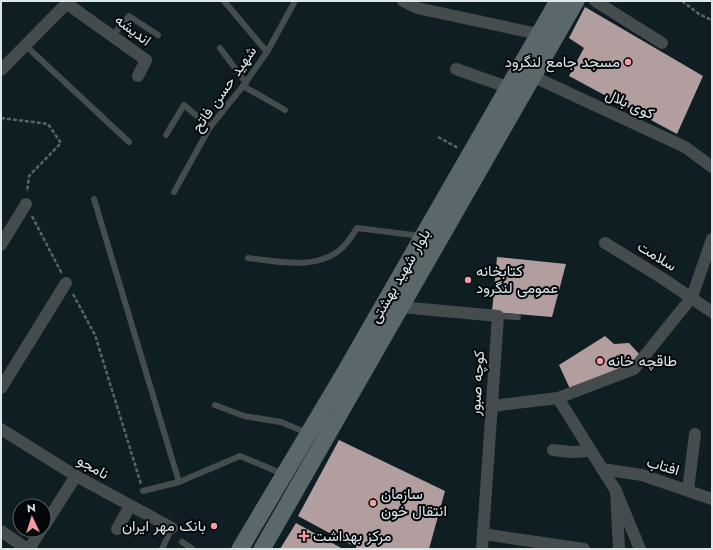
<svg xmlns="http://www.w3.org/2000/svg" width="713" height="550" viewBox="0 0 713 550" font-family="Jost,Vazirmatn,sans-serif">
<rect width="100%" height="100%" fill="#0e1e22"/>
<g fill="#b39e9f">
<polygon points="585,7 703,76 677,134 569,76 584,48 569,38"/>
<polygon points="497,257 566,264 552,317 492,312"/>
<polygon points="605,336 614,344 629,343 642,357 571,391 559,365"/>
<polygon points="339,440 445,491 429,549 359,549 298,516"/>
<polygon points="296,523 343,549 280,549"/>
</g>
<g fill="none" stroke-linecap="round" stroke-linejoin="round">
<g stroke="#576569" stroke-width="2.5" stroke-dasharray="4 2" stroke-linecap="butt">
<polyline points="682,1 699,14 712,20"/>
<polyline points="1,118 48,124 61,143 29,176 27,192"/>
<polyline points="438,137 458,148"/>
<polyline points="32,216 62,274"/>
<polyline points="73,294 95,335 141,484"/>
</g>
<g stroke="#454c4e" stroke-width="6">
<polyline points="224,1 267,52"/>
<polyline points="113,35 129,16 158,35"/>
<polyline points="26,46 129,142"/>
<polyline points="220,48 246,83"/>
<polyline points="243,86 285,110"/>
<polyline points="166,135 184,105 210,127"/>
<polyline points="174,192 210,127 243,86 267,52 295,1"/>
<polyline points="94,199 179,482"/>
<path d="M248 258C279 262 320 271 344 246 349 241 353 234 357 228L421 236"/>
<polyline points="498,316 518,317"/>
<polyline points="215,405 244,416 281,422 307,433"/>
<polyline points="143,491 179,482 240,456 283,474"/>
<polyline points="182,542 193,549"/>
<polyline points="162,549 172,528"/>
</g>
<g stroke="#454c4e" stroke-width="12">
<polyline points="403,1 417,8 538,34"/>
<polyline points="595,1 662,43"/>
<polyline points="66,3 146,60 138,76"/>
<polyline points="456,69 507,87"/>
<polyline points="1,70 69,1"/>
<polyline points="532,76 685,147 712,167"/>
<polyline points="605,243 662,278 712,312"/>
<polyline points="1,245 26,204"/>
<polyline points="400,307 498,316 482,549"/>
<polyline points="1,388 66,283"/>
<polyline points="558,398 616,491"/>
<polyline points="492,406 558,398 634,369 692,297 712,239"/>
<polyline points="1,429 76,476 172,528"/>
<polyline points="553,450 571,452 591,451"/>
<polyline points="602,469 642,475 712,499"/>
<polyline points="688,490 695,434"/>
<polyline points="44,526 76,476"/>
<polyline points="117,529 130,506"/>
<polyline points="1,531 27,549"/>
<polyline points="483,534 584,549"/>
<polyline points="29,549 41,530"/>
<polyline points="619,549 616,491 640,549"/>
</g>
<g stroke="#5b686b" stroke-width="17">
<polyline points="240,549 345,372 558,1"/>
<polyline points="262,549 576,1"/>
</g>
</g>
<g fill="#f49aa2" stroke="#030709" stroke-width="1.5">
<circle cx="628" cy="62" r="4"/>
<circle cx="468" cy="280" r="4"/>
<circle cx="600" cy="361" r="4"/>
<circle cx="373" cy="503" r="4"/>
<circle cx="214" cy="526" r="4"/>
<path d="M302 530h4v4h4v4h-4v4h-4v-4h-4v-4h4z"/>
</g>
<g text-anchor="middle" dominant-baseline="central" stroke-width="4" stroke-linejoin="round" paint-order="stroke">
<g font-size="15" fill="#dde7ea" stroke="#030709">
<text transform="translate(133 30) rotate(37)">اندیشه</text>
<text transform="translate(224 89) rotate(-55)">شهید حسن فاتح</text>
<text transform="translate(630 104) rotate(25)">کوی بلال</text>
<text transform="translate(657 256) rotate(32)">سلامت</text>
<text transform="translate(400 276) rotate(-60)">بلوار شهید بهشتی</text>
<text transform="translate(477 383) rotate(-86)">کوچه صبور</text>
<text transform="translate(663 466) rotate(16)">افتاب</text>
<text transform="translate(93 467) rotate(30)">نامجو</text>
</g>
<g font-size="15" fill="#dde7ea" stroke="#030709" text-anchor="start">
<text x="620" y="62" text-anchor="end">مسجد جامع لنگرود</text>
<text x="476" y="271">کتابخانه<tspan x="476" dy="17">عمومی لنگرود</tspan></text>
<text x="608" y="361">طاقچه خانه</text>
<text x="381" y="494">سازمان<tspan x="381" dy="17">انتقال خون</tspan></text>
<text x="206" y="526" text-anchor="end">بانک مهر ایران</text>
<text x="313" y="536">مرکز بهداشت</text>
</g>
</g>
<rect width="713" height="550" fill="none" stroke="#dde7ea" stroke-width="4"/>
<g transform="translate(32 518) rotate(356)"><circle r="19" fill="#030709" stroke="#5a6163"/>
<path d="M0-3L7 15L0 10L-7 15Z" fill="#f49aa2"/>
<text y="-6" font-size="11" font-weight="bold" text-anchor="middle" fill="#dde7ea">N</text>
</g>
</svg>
